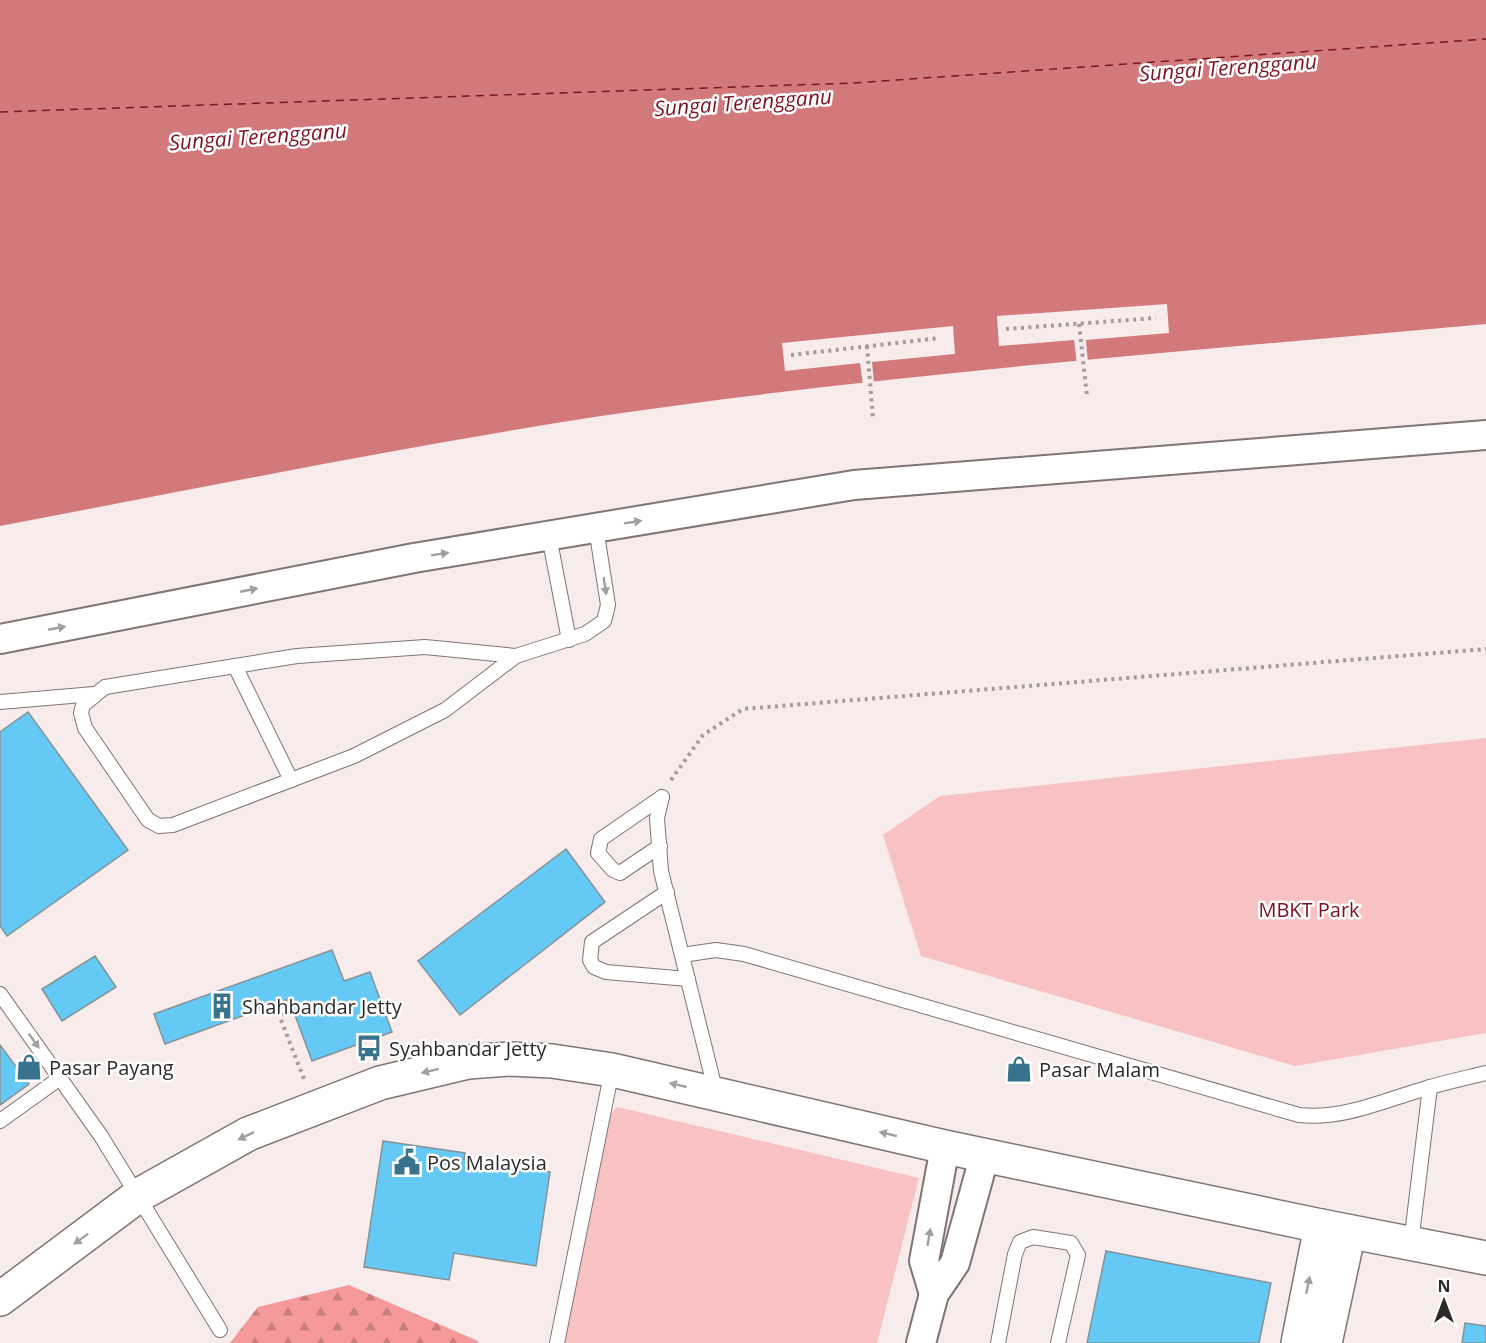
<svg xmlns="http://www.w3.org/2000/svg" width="1486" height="1343" viewBox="0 0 1486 1343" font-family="'Open Sans',sans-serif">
<defs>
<pattern id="forest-firs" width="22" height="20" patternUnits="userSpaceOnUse" patternTransform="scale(1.5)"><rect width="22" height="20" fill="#f6999b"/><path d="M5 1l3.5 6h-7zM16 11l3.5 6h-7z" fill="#c87d7f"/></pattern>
</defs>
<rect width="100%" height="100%" fill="#f8ebeb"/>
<g fill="#f7c2c1">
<polygon points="1486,738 1486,1033 1295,1066 921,956 883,835 940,796"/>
<polygon points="617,1107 919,1178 877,1343 553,1343 604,1121"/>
</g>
<polygon fill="url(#forest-firs)" points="349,1285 478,1341 478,1343 230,1343 258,1307"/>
<path fill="#d2797b" d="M0 0H1486V324C1191 351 894 373 601 416 400 447 200 488 0 526Z"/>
<g fill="#f8ebeb">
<polygon points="1167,304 1169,333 1086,340 1088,363 1077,364 1074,340 999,346 997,316"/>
<polygon points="953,326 955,354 872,362 874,383 863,385 860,363 785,371 782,343"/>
</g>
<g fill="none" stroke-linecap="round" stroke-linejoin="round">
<polyline stroke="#7f1225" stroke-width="1.5" stroke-dasharray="8 6" stroke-linecap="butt" points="0,112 853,83 1486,39"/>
</g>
<g fill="#65c9f5" stroke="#869196" stroke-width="1.5">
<polygon points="28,712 128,850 7,936 0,926 0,732"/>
<polygon points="566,849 605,902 460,1015 418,961"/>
<polygon points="332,950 344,981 370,972 392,1032 312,1061 289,999 165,1044 154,1014"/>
<polygon points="95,956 116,987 62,1021 42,989"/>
<polygon points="0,1045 29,1084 0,1105"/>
<polygon points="383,1141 465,1153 464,1159 550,1172 536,1266 454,1253 449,1280 364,1267"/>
<polygon points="1106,1251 1271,1283 1259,1343 1087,1343"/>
<polygon points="1465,1323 1486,1326 1486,1343 1462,1343"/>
</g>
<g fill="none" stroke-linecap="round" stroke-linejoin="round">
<g stroke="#807474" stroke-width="16">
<g id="service">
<polyline points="549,536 569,640"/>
<polyline points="516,656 425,647 297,656 105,687 83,705 81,713 85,728 148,820 159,826 173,825 354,756 445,710 516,656 585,634 604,621 608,605 596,528"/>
<polyline points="235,666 291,780"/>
<polyline points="0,702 94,694"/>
<polyline points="662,797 657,818 661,871 716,1093"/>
<polyline points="660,846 620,873 613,870 598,853 601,839 662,797"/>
<polyline points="667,892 592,942 590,960 594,967 606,972 688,979"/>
<path d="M682 955 716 950 744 954 1299 1115C1343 1120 1385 1100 1427 1088 1446 1082 1466 1078 1486 1073"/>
<polyline points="0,994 101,1136 220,1330"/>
<polyline points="0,1121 60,1078"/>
<polyline points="1411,1243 1430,1087"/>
<polyline points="557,1343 612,1070"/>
<polyline points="998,1343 1015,1254 1020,1242 1033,1237 1071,1243 1078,1255 1058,1343"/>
</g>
</g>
<g stroke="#807474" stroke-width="32">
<g id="minor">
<polyline points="0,639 414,558 854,485 1486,435"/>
<polyline points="934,1294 924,1261 945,1147"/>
<polyline points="921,1343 934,1294 955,1263 985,1154"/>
</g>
</g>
<g stroke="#807474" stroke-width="36">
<g id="tertiary">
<polyline points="0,1299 139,1195 248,1134 380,1083 468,1062 510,1059 552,1061 612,1070 945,1147 1321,1226 1486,1258"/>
<polyline points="1298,1343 1321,1226"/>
<polyline points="1325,1343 1349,1232"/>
</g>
</g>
<g stroke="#a49a9a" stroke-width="4" stroke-dasharray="3 4.5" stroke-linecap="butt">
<polyline points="1079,324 1087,396"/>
<polyline points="1006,329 1156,318"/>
<polyline points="867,346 873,419"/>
<polyline points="791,355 940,338"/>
<polyline points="671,780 703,735 743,709 1486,649"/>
<polyline points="289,999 281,1020 304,1079"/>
</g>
<use href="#service" stroke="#fff" stroke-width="14"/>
<use href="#minor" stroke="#fff" stroke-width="28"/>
<use href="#tertiary" stroke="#fff" stroke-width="33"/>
</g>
<defs><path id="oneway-solid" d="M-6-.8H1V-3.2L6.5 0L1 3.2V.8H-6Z" transform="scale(1.5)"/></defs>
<g fill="#a19f9f">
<use href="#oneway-solid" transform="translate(633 522) rotate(-9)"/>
<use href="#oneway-solid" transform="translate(440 554) rotate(-9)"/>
<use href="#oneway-solid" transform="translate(605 586) rotate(81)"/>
<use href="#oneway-solid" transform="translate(249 590) rotate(-11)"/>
<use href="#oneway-solid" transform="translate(57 628) rotate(-11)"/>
<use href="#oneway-solid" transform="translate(34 1041) rotate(55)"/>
<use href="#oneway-solid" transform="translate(430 1071) rotate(166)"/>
<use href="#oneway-solid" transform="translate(678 1085) rotate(-167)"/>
<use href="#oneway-solid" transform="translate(888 1134) rotate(-167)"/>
<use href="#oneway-solid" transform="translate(246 1136) rotate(154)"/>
<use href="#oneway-solid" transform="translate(929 1237) rotate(-80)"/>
<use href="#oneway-solid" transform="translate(81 1239) rotate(143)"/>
<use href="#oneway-solid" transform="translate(1308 1285) rotate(-78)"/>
</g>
<defs>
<g id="building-bare" transform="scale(2.07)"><path d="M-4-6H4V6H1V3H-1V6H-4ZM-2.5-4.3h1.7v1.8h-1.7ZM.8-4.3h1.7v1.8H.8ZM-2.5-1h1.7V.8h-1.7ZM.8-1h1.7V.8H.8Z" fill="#39728c" stroke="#fff" stroke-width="2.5" paint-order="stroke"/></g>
<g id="bus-bare" transform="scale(2.07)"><path d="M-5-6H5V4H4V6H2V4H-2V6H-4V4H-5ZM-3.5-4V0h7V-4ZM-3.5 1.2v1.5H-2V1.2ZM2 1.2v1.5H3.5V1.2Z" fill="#39728c" stroke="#fff" stroke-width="2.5" paint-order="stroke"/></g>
<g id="shop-bare" transform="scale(2.07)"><path d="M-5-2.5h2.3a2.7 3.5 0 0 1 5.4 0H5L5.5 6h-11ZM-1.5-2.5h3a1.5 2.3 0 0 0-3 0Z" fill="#39728c" stroke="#fff" stroke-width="2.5" paint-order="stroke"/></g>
<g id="civic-bare" transform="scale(2.07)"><path d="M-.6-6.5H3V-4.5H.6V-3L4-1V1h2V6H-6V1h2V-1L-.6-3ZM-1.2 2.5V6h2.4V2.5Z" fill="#39728c" stroke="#fff" stroke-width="2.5" paint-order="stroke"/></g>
</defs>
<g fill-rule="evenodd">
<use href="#building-bare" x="222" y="1006"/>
<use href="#bus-bare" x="369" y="1048"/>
<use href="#shop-bare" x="29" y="1067"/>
<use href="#shop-bare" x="1019" y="1069"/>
<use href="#civic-bare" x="407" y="1162"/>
</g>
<g text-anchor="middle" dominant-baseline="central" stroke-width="5" stroke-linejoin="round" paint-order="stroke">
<g font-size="20" fill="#7d0f23" stroke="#fff">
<text x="1309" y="909">MBKT Park</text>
</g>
<g font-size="20" fill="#2f2a2a" stroke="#fff" text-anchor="start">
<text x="242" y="1006">Shahbandar Jetty</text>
<text x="389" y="1048">Syahbandar Jetty</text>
<text x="49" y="1067">Pasar Payang</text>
<text x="1039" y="1069">Pasar Malam</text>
<text x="427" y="1162">Pos Malaysia</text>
</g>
<g font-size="21" font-style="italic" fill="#7f1225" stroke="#fff">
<text transform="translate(1228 67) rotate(-4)">Sungai Terengganu</text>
<text transform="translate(743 102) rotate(-4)">Sungai Terengganu</text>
<text transform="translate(258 136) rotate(-4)">Sungai Terengganu</text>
</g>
</g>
<g transform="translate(1444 1301)" stroke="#ffffff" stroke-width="4.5" paint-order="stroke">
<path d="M0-4.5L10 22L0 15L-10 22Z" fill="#2f2a2a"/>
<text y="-9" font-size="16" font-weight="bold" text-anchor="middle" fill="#2f2a2a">N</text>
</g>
</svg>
